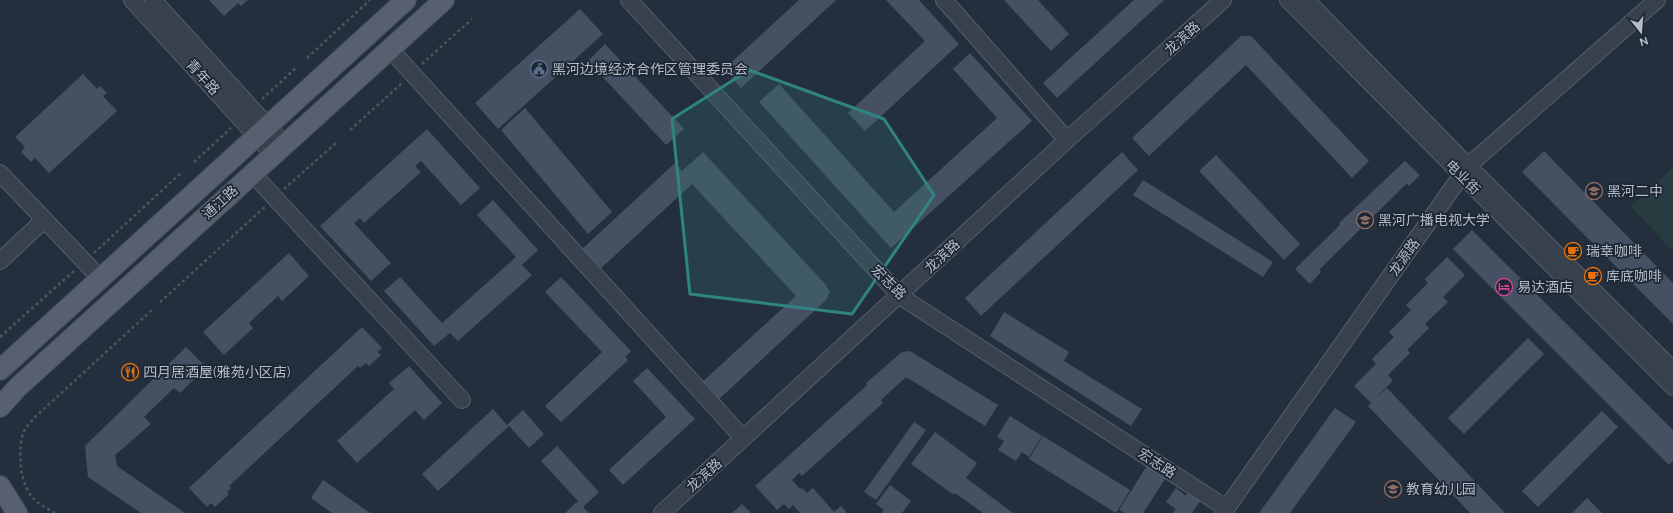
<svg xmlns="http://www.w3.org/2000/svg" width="1673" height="513" viewBox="0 0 1673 513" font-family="Raleway,'Noto Sans SC',sans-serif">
<rect width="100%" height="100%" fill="#242f3e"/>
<polygon fill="#263c3f" points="1673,167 1673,251 1631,207"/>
<g fill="#455162">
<polygon points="209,0 248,0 241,6 238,3 224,16"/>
<polygon points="799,0 836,0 741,88 724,69"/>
<polygon points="886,0 919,0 959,44 865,131 848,113 925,41"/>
<polygon points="1004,0 1038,0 1069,34 1051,51"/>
<polygon points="1134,0 1164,0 1057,98 1043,83"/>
<polygon points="580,9 603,34 498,129 475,103"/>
<polygon points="1241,36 1251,36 1369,161 1352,178 1246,65 1149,156 1132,138"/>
<polygon points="605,44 684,129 666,145 588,61"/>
<polygon points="970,53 1032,121 891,248 759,102 779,84 894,212 997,118 953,69"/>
<polygon points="83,74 97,89 100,86 107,93 103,96 117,111 49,173 35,158 31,162 21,152 25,147 15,137"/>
<polygon points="525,108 612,212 588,234 501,130"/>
<polygon points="427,129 480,188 461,205 421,161 415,166 421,172 364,223 360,218 354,223 391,263 371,281 320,226"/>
<polygon points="1544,151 1673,283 1673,324 1522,172"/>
<polygon points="703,152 826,285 830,292 826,300 717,401 701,383 796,296 692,184 598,271 580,251 675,163 682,171"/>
<polygon points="1122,152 1138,170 981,316 965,298"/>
<polygon points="1216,155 1300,244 1284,260 1199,171"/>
<polygon points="1405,161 1420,175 1409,186 1407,183 1319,270 1321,272 1310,284 1295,269 1340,225 1339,223"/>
<polygon points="1143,180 1273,262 1263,277 1133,195"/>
<polygon points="493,200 538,250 522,265 532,275 458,341 450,333 434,346 384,291 400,277 442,323 516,257 477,215"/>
<polygon points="1472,230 1673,430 1673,461 1669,465 1453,249"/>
<polygon points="289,253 309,276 282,301 278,296 249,323 253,328 224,355 203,332"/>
<polygon points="1447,257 1465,275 1443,297 1448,302 1425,324 1429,328 1407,350 1410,353 1388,375 1393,381 1374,399 1387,388 1505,513 1470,513 1368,406 1371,403 1354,386 1376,364 1372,359 1394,337 1389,332 1411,310 1406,305 1428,283 1425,279"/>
<polygon points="561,277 631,351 625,357 628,360 561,422 545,406 602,352 545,292"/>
<polygon points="1004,312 1069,352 1064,361 1142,409 1131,426 990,336"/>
<polygon points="362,327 382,348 377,352 381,355 369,366 366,363 360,368 358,366 229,486 231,488 227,492 229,494 215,507 211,503 207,507 189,488"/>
<polygon points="1528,338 1544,354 1464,434 1448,418"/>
<polygon points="186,347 206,367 180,393 174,388 144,417 151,424 115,455 117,466 185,513 141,513 88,477 85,446"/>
<polygon points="910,351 998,405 985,426 906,377 881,400 883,403 802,476 799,473 792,480 800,489 802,488 807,493 813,488 834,512 841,506 847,513 800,513 793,505 789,509 784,504 777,510 755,486 867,385 866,383 902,352"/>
<polygon points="409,366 442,403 424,420 415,410 357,463 337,441 394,389 389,383"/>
<polygon points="647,368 695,419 623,485 609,470 666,417 633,381"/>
<polygon points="1335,408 1356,422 1290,513 1259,513"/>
<polygon points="493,409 507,425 523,410 544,434 529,448 509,426 438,491 422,474"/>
<polygon points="1602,411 1618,427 1538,507 1522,491"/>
<polygon points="1010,416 1042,436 1029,457 1022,452 1016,461 998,450 1004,441 997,437"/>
<polygon points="914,422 926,430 876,500 864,492"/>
<polygon points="935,432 977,463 966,478 1013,513 983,513 955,493 954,495 911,464"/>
<polygon points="1043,436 1130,490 1116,513 1029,459"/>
<polygon points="557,446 599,492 583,507 589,513 565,513 578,501 541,461"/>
<polygon points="1148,464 1167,476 1143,513 1125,513 1119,510"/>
<polygon points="323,480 370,513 332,513 311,498"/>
<polygon points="890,485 911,501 902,513 882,513 884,510 876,504"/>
<polygon points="1176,488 1186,496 1189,491 1201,500 1192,513 1173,513 1176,509 1166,502"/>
<polygon points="1587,498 1602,513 1572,513"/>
<polygon points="742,504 751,513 732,513"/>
</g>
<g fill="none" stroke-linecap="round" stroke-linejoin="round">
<g stroke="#565f6c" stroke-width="18">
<g id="minor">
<polyline points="132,0 273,154"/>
<polyline points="153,0 284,144"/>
<polyline points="629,0 900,296 1226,508"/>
<polyline points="944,0 1067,140"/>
<polyline points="1288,0 1673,387"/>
<polyline points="1306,0 1468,166 1673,370"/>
<polyline points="390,49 743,438"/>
<polyline points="0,173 101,279"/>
<polyline points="252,173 462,400"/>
<polyline points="0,261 44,220"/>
<polyline points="662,513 1067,140 1223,0"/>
<polyline points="1223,513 1468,166 1657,0"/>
</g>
</g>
<g stroke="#414a57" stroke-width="22">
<g id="major">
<polyline points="0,370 406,0"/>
<polyline points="0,407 18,387 444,0"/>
<polyline points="0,486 17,513"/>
</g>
</g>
<g stroke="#44595c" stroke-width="2.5" stroke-dasharray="3 3" stroke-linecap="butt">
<polyline points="307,58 370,0"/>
<polyline points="422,64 472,19"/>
<polyline points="262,99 297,67"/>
<polyline points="350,130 402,83"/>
<polyline points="194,162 231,128"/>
<polyline points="284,189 336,143"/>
<polyline points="94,253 182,172"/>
<polyline points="160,302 266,206"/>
<polyline points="0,337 75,270"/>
<path d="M55 513C48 509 40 505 34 499 19 484 18 452 23 433 25 428 30 423 34 418L153 309"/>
</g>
<use href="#minor" stroke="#38414e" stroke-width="16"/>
<use href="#major" stroke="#56606e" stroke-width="20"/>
</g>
<path fill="#308480" fill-opacity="0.2" stroke="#308480" stroke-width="3" stroke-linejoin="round" d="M749 70 884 119 934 195 852 314 690 294 672 119Z"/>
<defs>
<g id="civic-ring" transform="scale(0.9)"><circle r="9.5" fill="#1d2633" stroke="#5c6f8a" stroke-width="1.5"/><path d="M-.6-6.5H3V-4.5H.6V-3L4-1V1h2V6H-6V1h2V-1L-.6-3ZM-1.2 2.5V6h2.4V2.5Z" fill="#5c6f8a"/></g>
<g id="school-ring" transform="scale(0.9)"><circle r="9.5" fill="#1d2633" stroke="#8d6e63" stroke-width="1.5"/><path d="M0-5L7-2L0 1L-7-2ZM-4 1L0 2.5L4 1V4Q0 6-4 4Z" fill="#8d6e63"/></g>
<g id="university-ring" transform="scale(0.9)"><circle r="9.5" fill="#1d2633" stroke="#8d6e63" stroke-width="1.5"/><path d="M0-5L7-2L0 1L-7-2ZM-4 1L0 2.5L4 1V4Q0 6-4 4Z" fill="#8d6e63"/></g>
<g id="cafe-ring" transform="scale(0.9)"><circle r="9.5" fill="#1d2633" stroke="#e8710a" stroke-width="1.5"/><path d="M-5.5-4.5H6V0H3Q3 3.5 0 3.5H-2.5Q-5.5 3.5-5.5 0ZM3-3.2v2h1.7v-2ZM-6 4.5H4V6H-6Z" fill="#e8710a"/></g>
<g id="hotel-ring" transform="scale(0.9)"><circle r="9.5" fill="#1d2633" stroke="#d1479c" stroke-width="1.5"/><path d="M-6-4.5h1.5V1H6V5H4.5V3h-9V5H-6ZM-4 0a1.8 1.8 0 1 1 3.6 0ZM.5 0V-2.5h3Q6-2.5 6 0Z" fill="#d1479c"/></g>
<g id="restaurant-ring" transform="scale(0.9)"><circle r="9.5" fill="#1d2633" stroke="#e8710a" stroke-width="1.5"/><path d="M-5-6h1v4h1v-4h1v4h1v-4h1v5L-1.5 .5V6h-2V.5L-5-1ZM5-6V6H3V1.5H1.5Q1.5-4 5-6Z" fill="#e8710a"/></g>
</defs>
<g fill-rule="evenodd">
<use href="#civic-ring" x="539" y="69"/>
<use href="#school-ring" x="1594" y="191"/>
<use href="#university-ring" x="1365" y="220"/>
<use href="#cafe-ring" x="1573" y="251"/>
<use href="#cafe-ring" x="1593" y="276"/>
<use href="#hotel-ring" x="1504" y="287"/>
<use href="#restaurant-ring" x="130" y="372"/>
<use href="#school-ring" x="1393" y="489"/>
</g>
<g text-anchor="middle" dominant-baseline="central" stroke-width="3.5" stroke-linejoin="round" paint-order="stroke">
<g font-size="14" fill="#b4bcc9" stroke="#1d2633">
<text transform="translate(1182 38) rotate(-42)">龙滨路</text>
<text transform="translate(203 77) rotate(48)">青年路</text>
<text transform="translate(1463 177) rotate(45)">电业街</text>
<text transform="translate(220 202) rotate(-42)">通江路</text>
<text transform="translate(942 256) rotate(-43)">龙滨路</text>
<text transform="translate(1404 257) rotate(-55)">龙源路</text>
<text transform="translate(889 282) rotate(45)">宏志路</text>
<text transform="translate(1157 463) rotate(33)">宏志路</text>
<text transform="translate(704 475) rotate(-42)">龙滨路</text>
</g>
<g font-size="14" fill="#b4bcc9" stroke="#1d2633" text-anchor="start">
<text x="552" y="69">黑河边境经济合作区管理委员会</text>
<text x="1607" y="191">黑河二中</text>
<text x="1378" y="220">黑河广播电视大学</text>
<text x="1586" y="251">瑞幸咖啡</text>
<text x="1606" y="276">库底咖啡</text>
<text x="1517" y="287">易达酒店</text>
<text x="143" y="372">四月居酒屋(雅苑小区店)</text>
<text x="1406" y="489">教育幼儿园</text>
</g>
</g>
<g transform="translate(1641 32) rotate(163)" stroke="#1d2633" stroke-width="3" paint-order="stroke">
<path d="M0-3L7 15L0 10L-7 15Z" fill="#b4bcc9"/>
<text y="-6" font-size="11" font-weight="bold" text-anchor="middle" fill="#b4bcc9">N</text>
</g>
</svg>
